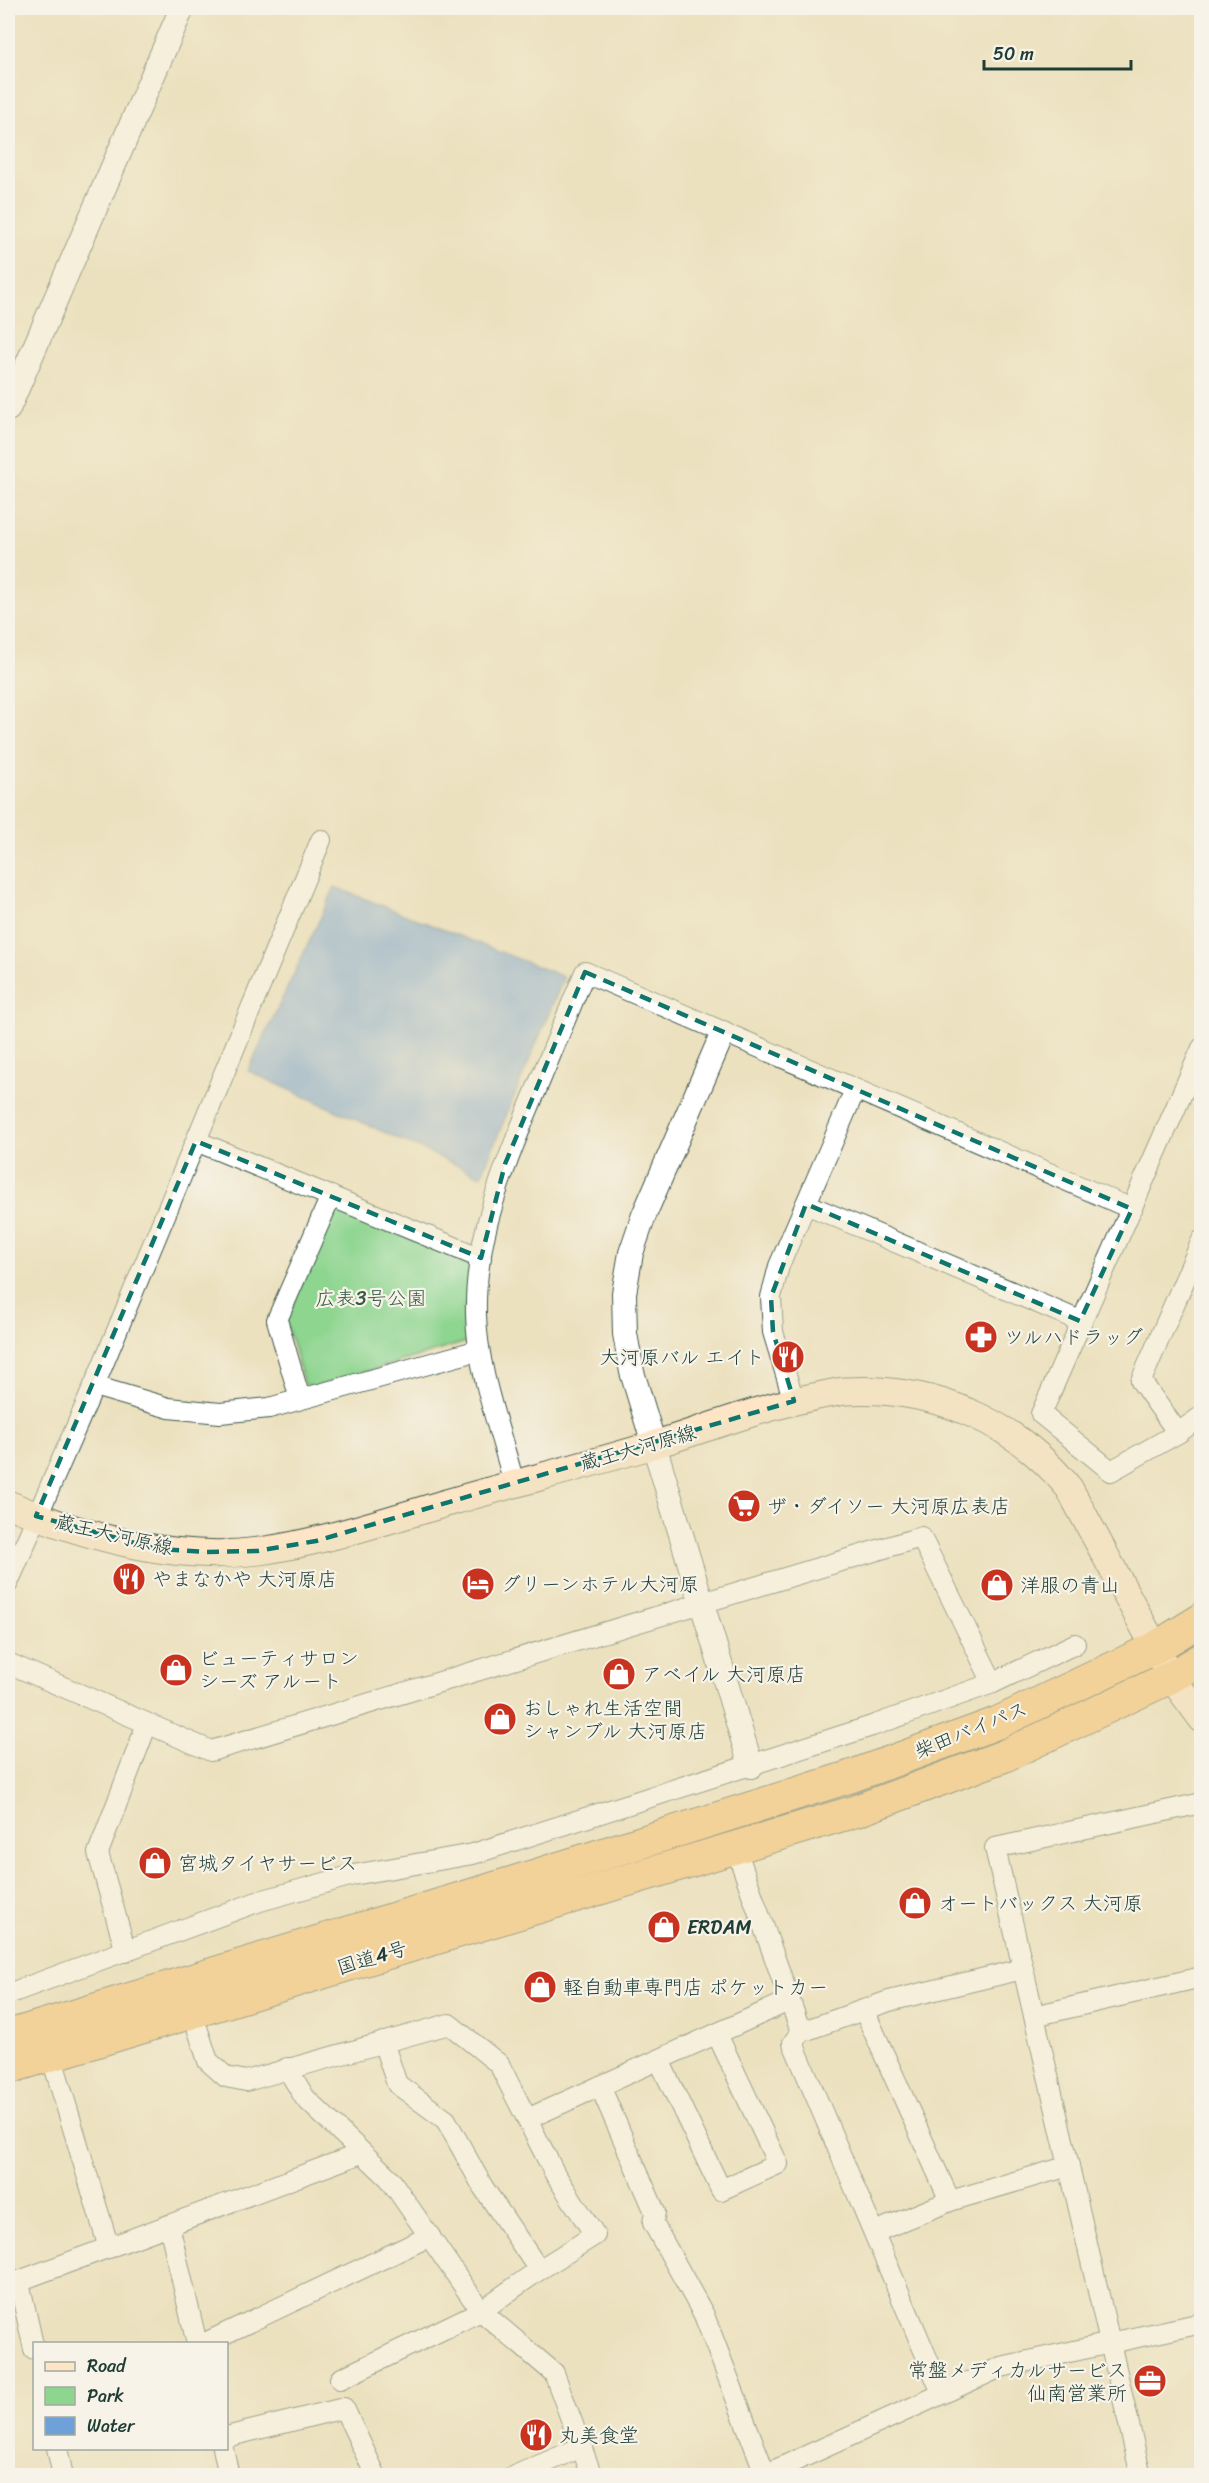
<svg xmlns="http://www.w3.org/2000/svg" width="1209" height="2483" viewBox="0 0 1209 2483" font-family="Sriracha,'Klee One',sans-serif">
<rect width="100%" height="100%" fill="#f7f3e8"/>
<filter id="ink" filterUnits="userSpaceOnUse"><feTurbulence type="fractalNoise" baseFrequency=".0167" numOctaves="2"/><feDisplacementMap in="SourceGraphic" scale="12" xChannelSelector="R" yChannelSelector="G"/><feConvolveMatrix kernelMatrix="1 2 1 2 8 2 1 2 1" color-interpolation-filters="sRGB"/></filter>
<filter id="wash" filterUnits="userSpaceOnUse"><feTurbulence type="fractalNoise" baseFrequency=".008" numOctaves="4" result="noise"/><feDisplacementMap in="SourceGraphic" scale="24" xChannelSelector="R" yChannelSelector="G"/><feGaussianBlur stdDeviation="1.35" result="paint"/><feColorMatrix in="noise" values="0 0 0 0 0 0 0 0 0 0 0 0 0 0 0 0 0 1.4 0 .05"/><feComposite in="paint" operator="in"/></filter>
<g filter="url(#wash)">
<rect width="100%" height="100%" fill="#ece1bf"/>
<polygon fill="#8ed590" stroke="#568962" stroke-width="1.5" points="338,1210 466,1260 471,1268 471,1332 467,1342 314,1387 304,1384 286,1322 329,1214"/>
<polygon fill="#6ea0d9" stroke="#466e86" stroke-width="1.5" points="335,887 564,977 481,1176 248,1071"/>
</g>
<g filter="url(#ink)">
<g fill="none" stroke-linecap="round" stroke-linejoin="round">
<g stroke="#3e5649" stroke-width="22">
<g id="minor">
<polyline points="1202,1048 1041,1414 1111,1471 1178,1433 1202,1416"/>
<polyline points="196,1141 481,1258"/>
<polyline points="806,1204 1080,1321"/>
<polyline points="94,1386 169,1408 220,1413 269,1408 479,1350"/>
<polyline points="300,1399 277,1320 331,1196"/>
<polyline points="794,1401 773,1332 771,1297 779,1266 855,1090"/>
<polyline points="1178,1433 1141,1381 1202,1240"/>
<path d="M514 1483C500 1430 477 1369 476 1314 474 1238 505 1164 534 1095 551 1054 568 1013 585 972L1132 1209"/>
<polyline points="8,1583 94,1386 321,840"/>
<polyline points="8,1663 211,1751 921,1537 993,1683"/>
<polyline points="736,1849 801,2032"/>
<polyline points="126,1952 98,1853 147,1724"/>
<polyline points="8,1994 260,1901 353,1875 473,1854 872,1726 993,1683 1075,1644"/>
<polyline points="864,2010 950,2201"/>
<polyline points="192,2012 208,2061 226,2077 246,2081 449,2024 499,2064 555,2174 595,2235 539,2270 481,2311 340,2379"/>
<polyline points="1034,2016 1202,1977"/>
<polyline points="383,2042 397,2084 446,2120 483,2187 539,2270"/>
<polyline points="51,2055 109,2248"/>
<polyline points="659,2060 721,2190 778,2164 717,2034"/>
<polyline points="287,2068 305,2098 389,2178 481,2311 554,2373 592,2476"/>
<polyline points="600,2086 655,2212 653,2223 704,2315 766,2476"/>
<polyline points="527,2119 789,2001"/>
<polyline points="169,2225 197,2344"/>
<polyline points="875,2232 950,2201 1069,2166"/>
<polyline points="19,2282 34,2349"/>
<polyline points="8,2285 362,2153"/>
<polyline points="203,2344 430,2236"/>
<polyline points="942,2393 793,2043 801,2032 889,2001 1023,1969"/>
<polyline points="226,2437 344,2408 376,2476"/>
<polyline points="57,2448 63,2476"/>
<polyline points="223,2448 229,2476"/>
<polyline points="514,2476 582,2447"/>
<polyline points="762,2476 1001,2367 1202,2323"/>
<polyline points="1141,2476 995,1848 1202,1803"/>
</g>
</g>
<g stroke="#3e5649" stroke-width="26">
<g id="tertiary">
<polyline points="8,409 182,8"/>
<polyline points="723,1033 644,1215 631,1253 624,1293 625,1334 632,1372 751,1766"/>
</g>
</g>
<g stroke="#3e5649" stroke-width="29">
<path id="secondary" d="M8 1504C84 1537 176 1562 259 1551 324 1542 387 1520 450 1502 519 1482 588 1465 656 1444 708 1428 759 1408 813 1397 823 1395 835 1392 846 1391 932 1386 1015 1421 1069 1488L1171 1677 1202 1719"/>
</g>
<g stroke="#3e5649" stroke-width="34">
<g id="trunk">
<polyline points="8,2036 511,1883 849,1777 997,1723 1155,1648 1202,1619"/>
<polyline points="8,2068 856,1811 1004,1756 1171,1677 1202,1659"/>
</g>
</g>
<use href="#minor" stroke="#fff" stroke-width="20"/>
<use href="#tertiary" stroke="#fff" stroke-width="24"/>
<use href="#secondary" stroke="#fde5c5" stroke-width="27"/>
<use href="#trunk" stroke="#fabe6d" stroke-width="32"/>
</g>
</g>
<path d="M0 0H1209V2483H0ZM585 972 1132 1209 1080 1321 806 1204 771 1297 773 1332 794 1401 316 1541 257 1551 206 1552 157 1549 36 1516 196 1141 481 1258 505 1164Z" fill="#ece1bf" fill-opacity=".55" fill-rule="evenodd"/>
<path fill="none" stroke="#0f766e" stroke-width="4.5" stroke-dasharray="12 8" stroke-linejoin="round" d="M585 972 1132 1209 1080 1321 806 1204 771 1297 773 1332 794 1401 316 1541 257 1551 206 1552 157 1549 36 1516 196 1141 481 1258 505 1164Z"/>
<defs>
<g id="pharmacy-disc" transform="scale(1.725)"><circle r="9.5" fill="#c8321e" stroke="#f7f3e8"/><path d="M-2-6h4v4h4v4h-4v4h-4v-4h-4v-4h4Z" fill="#fff"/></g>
<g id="restaurant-disc" transform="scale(1.725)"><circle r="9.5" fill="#c8321e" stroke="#f7f3e8"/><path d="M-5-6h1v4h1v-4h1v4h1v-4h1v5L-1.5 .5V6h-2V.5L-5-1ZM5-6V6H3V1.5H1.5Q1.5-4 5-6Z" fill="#fff"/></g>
<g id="supermarket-disc" transform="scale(1.725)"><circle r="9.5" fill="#c8321e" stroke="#f7f3e8"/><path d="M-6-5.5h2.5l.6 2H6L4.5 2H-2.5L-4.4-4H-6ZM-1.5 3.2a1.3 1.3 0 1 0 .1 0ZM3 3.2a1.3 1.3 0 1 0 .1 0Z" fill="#fff"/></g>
<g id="hotel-disc" transform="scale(1.725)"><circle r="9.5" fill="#c8321e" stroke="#f7f3e8"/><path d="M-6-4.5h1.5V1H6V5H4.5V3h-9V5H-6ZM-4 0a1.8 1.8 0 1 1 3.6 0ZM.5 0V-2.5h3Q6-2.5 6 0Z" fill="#fff"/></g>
<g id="shop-disc" transform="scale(1.725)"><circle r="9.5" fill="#c8321e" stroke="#f7f3e8"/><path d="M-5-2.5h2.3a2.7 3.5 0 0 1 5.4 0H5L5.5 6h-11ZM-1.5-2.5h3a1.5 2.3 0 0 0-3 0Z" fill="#fff"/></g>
<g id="office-disc" transform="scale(1.725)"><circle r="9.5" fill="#c8321e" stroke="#f7f3e8"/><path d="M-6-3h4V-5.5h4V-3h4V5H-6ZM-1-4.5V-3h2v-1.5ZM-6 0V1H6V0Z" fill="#fff"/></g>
</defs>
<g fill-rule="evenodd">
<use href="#pharmacy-disc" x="981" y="1337"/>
<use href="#restaurant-disc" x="788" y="1357"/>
<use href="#supermarket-disc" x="744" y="1506"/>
<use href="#restaurant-disc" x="129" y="1579"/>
<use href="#hotel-disc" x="478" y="1584"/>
<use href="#shop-disc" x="997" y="1585"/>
<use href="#shop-disc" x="176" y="1670"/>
<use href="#shop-disc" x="619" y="1674"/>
<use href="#shop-disc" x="500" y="1719"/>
<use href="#shop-disc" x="155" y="1863"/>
<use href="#shop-disc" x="915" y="1903"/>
<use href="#shop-disc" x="664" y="1927"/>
<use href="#shop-disc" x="540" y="1987"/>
<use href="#office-disc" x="1150" y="2381"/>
<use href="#restaurant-disc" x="536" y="2435"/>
</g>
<g text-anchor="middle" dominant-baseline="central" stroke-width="4.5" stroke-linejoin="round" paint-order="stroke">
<g font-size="20" fill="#355b46" stroke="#f7f3e8">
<text x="371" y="1298">広表3号公園</text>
</g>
<g font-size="20" fill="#1f3d34" stroke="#f7f3e8" text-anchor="start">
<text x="1004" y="1337">ツルハドラッグ</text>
<text x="765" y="1357" text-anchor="end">大河原バル エイト</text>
<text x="767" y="1506">ザ・ダイソー 大河原広表店</text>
<text x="152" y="1579">やまなかや 大河原店</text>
<text x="501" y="1584">グリーンホテル大河原</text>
<text x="1020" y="1585">洋服の青山</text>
<text x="199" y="1658">ビューティサロン<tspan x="199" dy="23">シーズ アルート</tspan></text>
<text x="642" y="1674">アベイル 大河原店</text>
<text x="523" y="1708">おしゃれ生活空間<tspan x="523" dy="23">シャンブル 大河原店</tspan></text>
<text x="178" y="1863">宮城タイヤサービス</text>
<text x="938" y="1903">オートバックス 大河原</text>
<text x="687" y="1927">ERDAM</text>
<text x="563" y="1987">軽自動車専門店 ポケットカー</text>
<text x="1127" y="2370" text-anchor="end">常盤メディカルサービス<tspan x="1127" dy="23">仙南営業所</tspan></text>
<text x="559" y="2435">丸美食堂</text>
</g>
<g font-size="20" fill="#1f3d34" stroke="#f7f3e8">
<text transform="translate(638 1448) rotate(-16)">蔵王大河原線</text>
<text transform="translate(114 1535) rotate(13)">蔵王大河原線</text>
<text transform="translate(971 1730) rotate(-22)">柴田バイパス</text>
<text transform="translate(372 1958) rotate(-17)">国道4号</text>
</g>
</g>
<rect width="1209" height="2483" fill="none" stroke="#f7f3e8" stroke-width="30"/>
<rect x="33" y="2342" width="195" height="108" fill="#f7f3e8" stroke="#a1aaa0" stroke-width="1.5"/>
<rect x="45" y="2362" width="30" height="9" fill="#fde5c5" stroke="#a1aaa0" stroke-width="1.5"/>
<text x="87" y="2372" font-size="18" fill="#1f3d34">Road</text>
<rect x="45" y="2387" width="30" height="18" fill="#8ed590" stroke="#a1aaa0" stroke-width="1.5"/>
<text x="87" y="2402" font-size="18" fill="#1f3d34">Park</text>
<rect x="45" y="2417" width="30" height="18" fill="#6ea0d9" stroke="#a1aaa0" stroke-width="1.5"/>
<text x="87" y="2432" font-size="18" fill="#1f3d34">Water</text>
<path d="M984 60v9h147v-9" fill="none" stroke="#1f3d34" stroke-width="3"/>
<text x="993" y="60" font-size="18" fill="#1f3d34" stroke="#f7f3e8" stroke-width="4.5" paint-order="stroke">50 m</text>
</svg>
